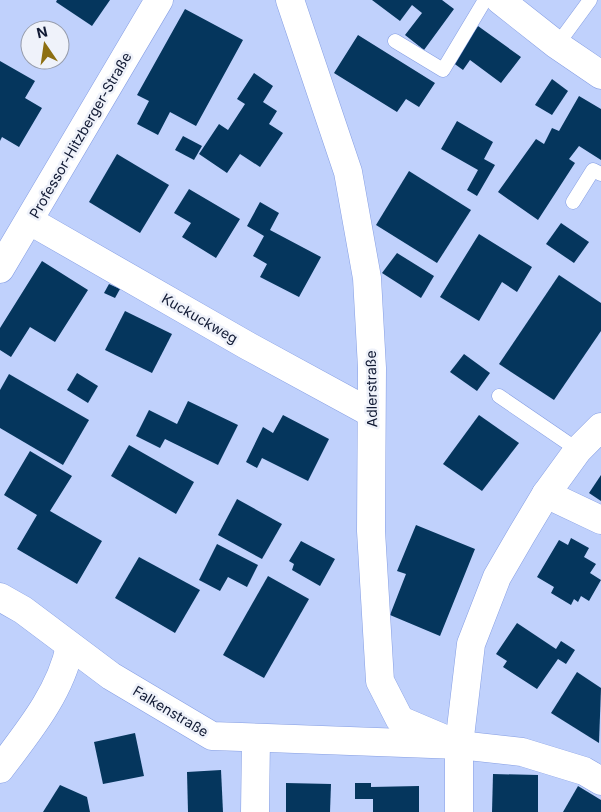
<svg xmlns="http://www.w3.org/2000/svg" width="601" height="812" viewBox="0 0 601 812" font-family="Inter,sans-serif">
<rect width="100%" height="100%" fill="#c0d1fc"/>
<g fill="#05365d">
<polygon points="57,0 110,0 92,26 56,2"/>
<polygon points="372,0 442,0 454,9 424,50 405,35 422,13 412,5 400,21"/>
<polygon points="185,9 243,40 196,126 170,112 158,135 137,124 149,101 137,95"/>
<polygon points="478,26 521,57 501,83 470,60 463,70 452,62"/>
<polygon points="358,35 435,83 419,107 406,99 397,112 334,73"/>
<polygon points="0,61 35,81 25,98 42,108 19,147 2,137 0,141"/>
<polygon points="254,73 273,86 263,102 277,111 269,124 283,133 260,167 240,154 227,173 199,154 219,124 228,130 245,104 237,99"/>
<polygon points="552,79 568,91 552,115 535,105"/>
<polygon points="579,96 601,109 601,160 579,146 569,159 575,163 538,220 498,192 536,139 544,144 552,128 559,131"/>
<polygon points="457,121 493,142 484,159 495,165 477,196 467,190 478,170 441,149"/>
<polygon points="183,136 202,146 194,160 175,150"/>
<polygon points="117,154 169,185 140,233 89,202"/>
<polygon points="409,171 471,210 437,263 376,225"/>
<polygon points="189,189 240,219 216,258 182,237 191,223 174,213"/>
<polygon points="260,202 279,213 270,230 321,257 299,297 260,277 267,264 253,256 264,236 247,226"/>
<polygon points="561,223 589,242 574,263 546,244"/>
<polygon points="479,234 532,267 517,292 502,282 479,321 440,297"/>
<polygon points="397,253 434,276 421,298 382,273"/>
<polygon points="42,261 88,290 55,342 30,327 11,357 0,350 0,328"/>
<polygon points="559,275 601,303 601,331 554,400 499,364"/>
<polygon points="109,284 120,289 115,298 104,293"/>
<polygon points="125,311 172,334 152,373 105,350"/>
<polygon points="464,354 490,373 477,391 450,372"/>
<polygon points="77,373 98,386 88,403 67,390"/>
<polygon points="9,374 89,420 63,465 0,428 0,390"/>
<polygon points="188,401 238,425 218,465 165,439 160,448 136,436 149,410 177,424"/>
<polygon points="283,415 329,439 308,481 262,458 257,468 246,462 263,427 273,433"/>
<polygon points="479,415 519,443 482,491 443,464"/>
<polygon points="129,445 194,482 176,514 111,476"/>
<polygon points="30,451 72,476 50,511 102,541 77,584 17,549 37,515 4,495"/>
<polygon points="601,475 601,501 589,493"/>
<polygon points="237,499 282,524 262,559 218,535"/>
<polygon points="416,525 475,549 440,636 390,615 406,574 397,571"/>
<polygon points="571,538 589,548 584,557 596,564 590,573 601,580 589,601 581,596 578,602 574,599 571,605 551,593 554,587 537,577 559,540 568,545"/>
<polygon points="301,541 335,559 320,586 292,570 294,564 289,561"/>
<polygon points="217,544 258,565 247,587 228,577 220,591 199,580"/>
<polygon points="139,557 200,590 175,633 115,598"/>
<polygon points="268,576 309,599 264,678 223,655"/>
<polygon points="517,623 556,649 561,641 575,650 566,664 558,659 537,689 503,667 507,661 496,654"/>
<polygon points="577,672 601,688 599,743 551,713"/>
<polygon points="135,733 144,776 103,784 94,742"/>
<polygon points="221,770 223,812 188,812 187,772"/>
<polygon points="493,774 538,775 538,812 492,812"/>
<polygon points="286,783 331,784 330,812 286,812"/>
<polygon points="355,783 371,783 371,787 419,786 419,812 373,812 373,799 355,799"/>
<polygon points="60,785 87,797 90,812 43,812"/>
<polygon points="578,786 601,800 601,812 563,812"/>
</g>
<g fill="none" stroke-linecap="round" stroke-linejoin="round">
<g stroke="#859ee3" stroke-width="15">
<g id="service">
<polyline points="395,41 443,70 485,0"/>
<polyline points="557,45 590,0"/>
<polyline points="573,202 593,170 601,174"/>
<polyline points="499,396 578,450"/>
</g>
</g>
<g stroke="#859ee3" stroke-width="29">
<g id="minor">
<polyline points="290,0 348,172 367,278 372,368 371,531 380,681 400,720 459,745"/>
<polyline points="500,0 557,45 601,75"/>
<polyline points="30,221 248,346 371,413"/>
<polyline points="0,269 159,0"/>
<polyline points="546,494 601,520"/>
<polyline points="0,597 23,610 111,676 212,736 459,745 522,752 584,771 601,781"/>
<path d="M0 769C28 732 61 692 70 646"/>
<polyline points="255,812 256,738"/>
<polyline points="459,812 459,745 471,644 497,577 522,534 546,494 578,450 601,427"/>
</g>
</g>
<use href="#service" stroke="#fff" stroke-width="14"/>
<use href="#minor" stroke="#fff" stroke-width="28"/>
</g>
<g text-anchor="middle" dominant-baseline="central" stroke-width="5" stroke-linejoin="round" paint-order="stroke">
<g font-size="14" fill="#111a34" stroke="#eff2fa">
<text transform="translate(80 135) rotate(-60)">Professor-Hitzberger-Straße</text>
<text transform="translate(200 318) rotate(30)">Kuckuckweg</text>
<text transform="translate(371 389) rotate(-91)">Adlerstraße</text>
<text transform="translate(171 711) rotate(31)">Falkenstraße</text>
</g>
</g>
<g transform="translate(45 45) rotate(347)"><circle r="24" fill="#eff2fa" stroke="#969cab"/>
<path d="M0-4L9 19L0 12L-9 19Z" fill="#8d6f12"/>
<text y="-8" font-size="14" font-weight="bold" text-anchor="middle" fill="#111a34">N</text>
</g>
</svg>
